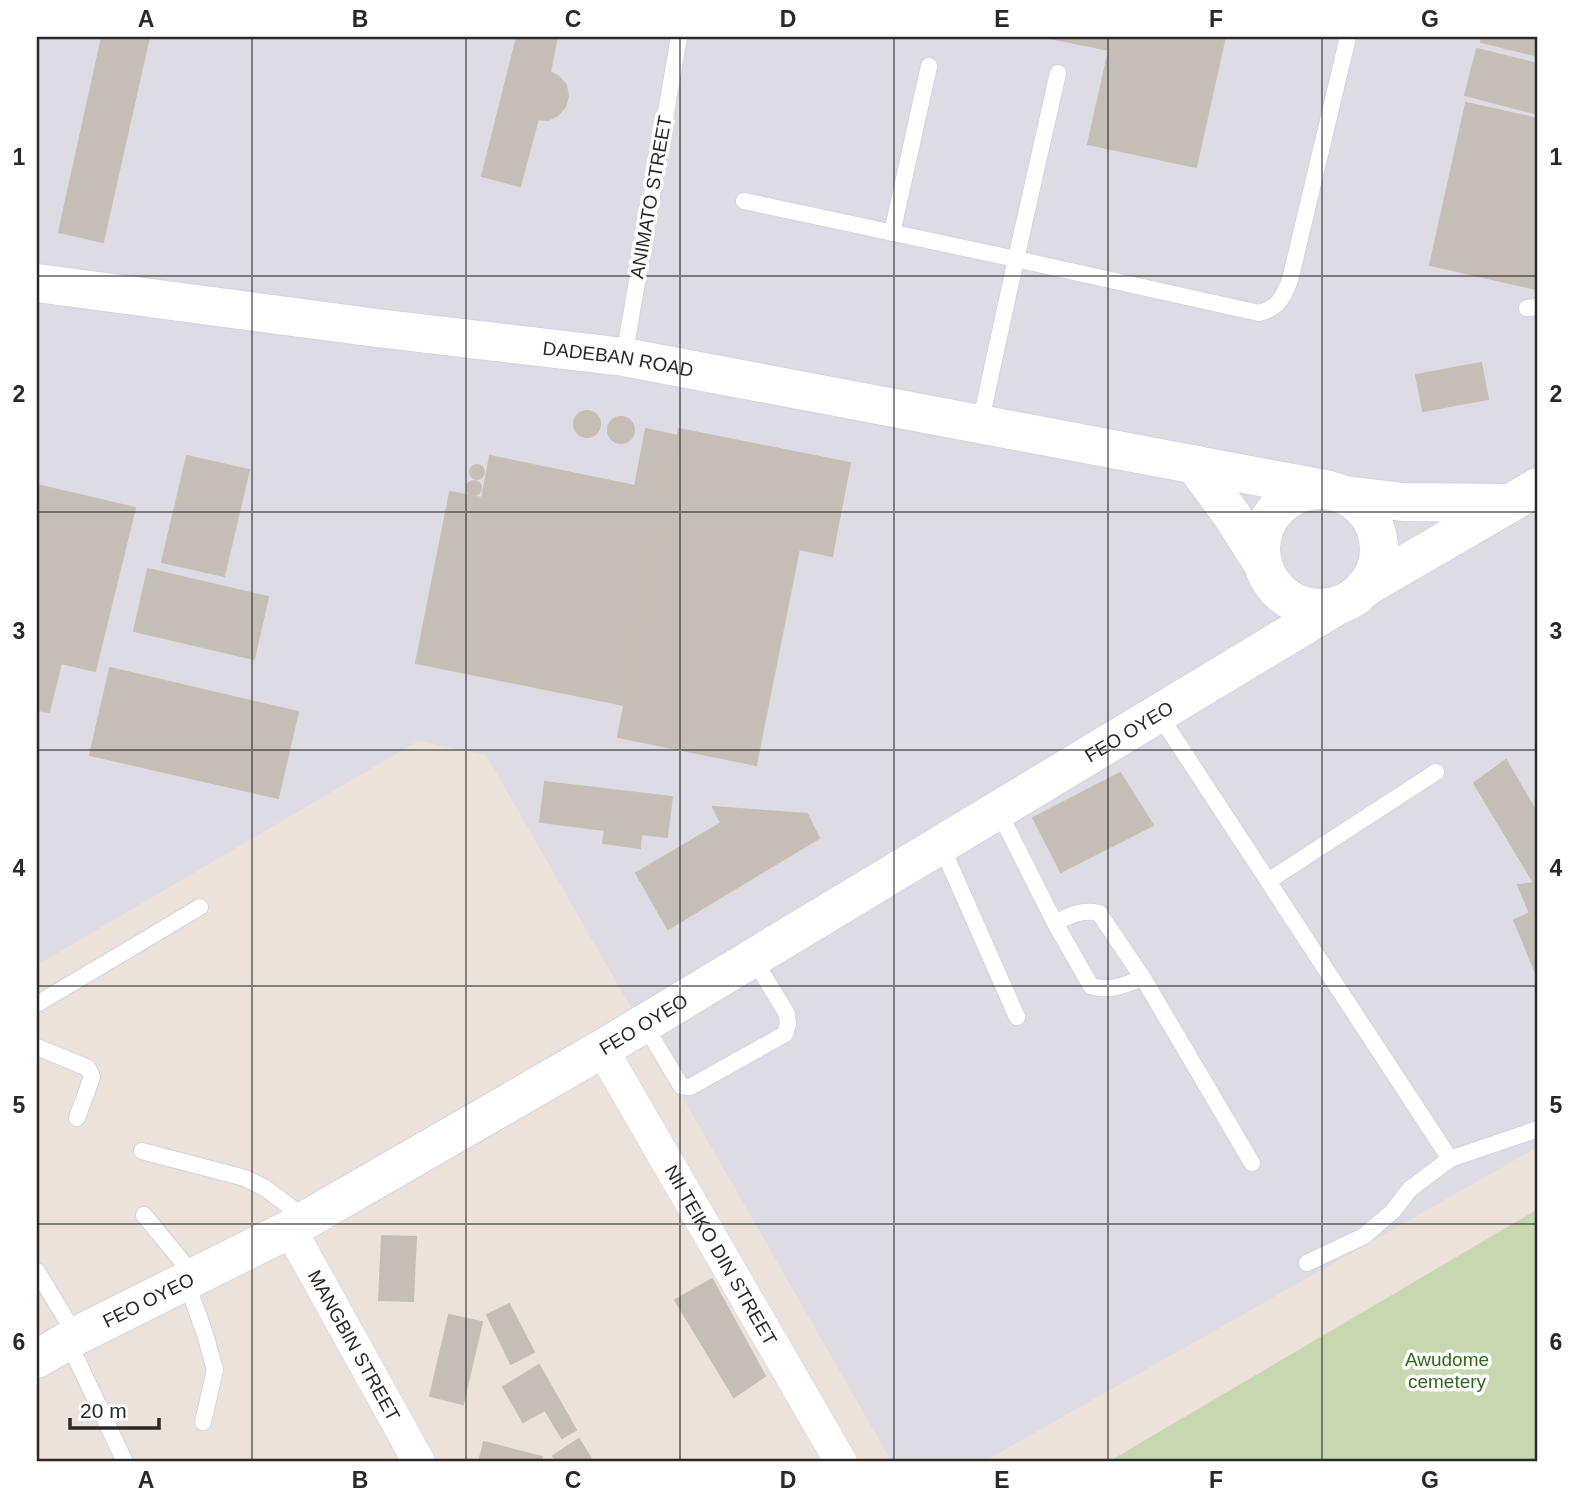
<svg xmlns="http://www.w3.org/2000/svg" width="1575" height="1499" viewBox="0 0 1575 1499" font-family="Helvetica,sans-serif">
<rect width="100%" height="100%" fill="#ece2da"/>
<polygon fill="#dddbe4" points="37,37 1538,37 1538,1147 983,1462 892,1462 486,755 418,741 37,965"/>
<polygon fill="#c7d7b0" points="1538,1209 1538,1462 1108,1462"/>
<g fill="#c4beb6" stroke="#c7beb4" stroke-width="2">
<polygon points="102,37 149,37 103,242 59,232"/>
<polygon points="517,37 557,37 550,72 559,77 566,85 568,96 565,107 558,115 548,120 538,119 520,186 482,176"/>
<polygon points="1045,37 1225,37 1196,167 1088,144 1109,50"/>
<polygon points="1482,37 1538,37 1538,56 1481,42"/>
<polygon points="1477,49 1538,64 1538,114 1465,95"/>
<polygon points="1466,103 1538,119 1538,278 1536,289 1430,265"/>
<polygon points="1481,363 1488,399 1423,411 1416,375"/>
<circle cx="587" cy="424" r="13"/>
<circle cx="621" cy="430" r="13"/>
<polygon points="646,429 678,436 624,705 416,663 450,492 482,498 490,456 635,486"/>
<polygon points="679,429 850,463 832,556 799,549 756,765 618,737"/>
<polygon points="187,456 249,470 224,576 162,562"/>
<circle cx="477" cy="472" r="7"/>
<circle cx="474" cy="488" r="7"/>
<polygon points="37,485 135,508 95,671 61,663 49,712 37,710"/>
<polygon points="148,569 268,597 254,659 134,631"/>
<polygon points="110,668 298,712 278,798 90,755"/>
<polygon points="1506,760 1538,815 1538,978 1514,920 1530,913 1518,885 1534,883 1474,783"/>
<polygon points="1120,773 1153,825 1061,872 1033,818"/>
<polygon points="545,782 672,797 667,837 641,834 640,848 603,843 605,830 540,822"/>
<polygon points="713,807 807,814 819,838 668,929 636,873 721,823"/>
<polygon points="382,1236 416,1237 413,1301 379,1300"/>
<polygon points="712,1279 765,1376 734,1397 675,1300"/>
<polygon points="509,1304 534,1352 511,1364 487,1315"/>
<polygon points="449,1315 482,1322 463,1404 430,1396"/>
<polygon points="539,1365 576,1430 562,1438 545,1410 523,1422 503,1387"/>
<polygon points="579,1439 593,1462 557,1462 553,1456"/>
<polygon points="484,1442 542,1457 540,1462 479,1462"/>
</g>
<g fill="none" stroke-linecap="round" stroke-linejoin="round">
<g stroke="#cfd5e3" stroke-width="18">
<g id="lane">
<path d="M1058 73 1016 259 1259 313C1278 308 1283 298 1290 280L1348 37"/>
<polyline points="744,201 1016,259 980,424"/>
<polyline points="892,233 929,66"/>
<polyline points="1527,308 1538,307"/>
<polyline points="624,357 679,37"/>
<polyline points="1158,713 1450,1159 1410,1189 1393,1211 1364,1236 1307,1263"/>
<path d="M998 810 1055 923 1091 986C1110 992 1124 985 1143 978L1252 1163"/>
<polyline points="941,845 1017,1017"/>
<polyline points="1268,881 1436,772"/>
<path d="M1055 923C1071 915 1082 909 1099 913L1143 978"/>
<polyline points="37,1004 200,907"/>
<polyline points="644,1024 681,1086 690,1087 785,1034 788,1024 787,1014 753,958"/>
<polyline points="37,1047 88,1068 92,1077 77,1118"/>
<polyline points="142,1151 245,1178 265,1188 305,1218"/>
<polyline points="1450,1159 1538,1129"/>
<polyline points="144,1215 195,1277"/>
<polyline points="37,1271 76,1336"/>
<polyline points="186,1281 205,1334 215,1370 203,1422"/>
<polyline points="68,1341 125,1462"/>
</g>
</g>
<g stroke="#cfd5e3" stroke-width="33">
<g id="street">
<path id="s1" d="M602 1049 841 1462"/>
<path id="s2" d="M290 1229 419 1462"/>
</g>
</g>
<g stroke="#cfd5e3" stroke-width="40">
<g id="secondary">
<path id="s3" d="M37 283 377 328 624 357 1329 490"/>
<polyline points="1194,464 1231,514 1264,566"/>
<circle cx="1320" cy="549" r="59"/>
<polyline points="1345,495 1403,502 1508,503"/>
<polyline points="1364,588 1538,487"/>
<path id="s4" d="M37 1359 76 1336 290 1229 602 1049 1340 604"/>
</g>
</g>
<use href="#lane" stroke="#fff" stroke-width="16"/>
<use href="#street" stroke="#fff" stroke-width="32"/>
<use href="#secondary" stroke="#fff" stroke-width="38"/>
</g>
<path fill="none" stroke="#292929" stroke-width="2" stroke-opacity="0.55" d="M252 37V1462M466 37V1462M680 37V1462M894 37V1462M1108 37V1462M1322 37V1462M37 276H1538M37 512H1538M37 750H1538M37 986H1538M37 1224H1538"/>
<g text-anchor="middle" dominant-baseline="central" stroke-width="7" stroke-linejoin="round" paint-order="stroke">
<g font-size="19" fill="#292929" stroke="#fff">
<text transform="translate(651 197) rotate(-80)">ANIMATO STREET</text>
<text stroke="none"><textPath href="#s3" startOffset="586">DADEBAN ROAD</textPath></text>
<text stroke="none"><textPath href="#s4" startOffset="1260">FEO OYEO</textPath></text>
<text stroke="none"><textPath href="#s4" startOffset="693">FEO OYEO</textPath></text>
<text stroke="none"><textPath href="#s1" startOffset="238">NII TEIKO DIN STREET</textPath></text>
<text stroke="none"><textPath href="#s4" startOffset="126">FEO OYEO</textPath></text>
<text stroke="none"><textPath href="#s2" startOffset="133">MANGBIN STREET</textPath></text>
</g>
<g font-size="19" fill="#306916" stroke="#fff">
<text x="1447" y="1359">Awudome<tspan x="1447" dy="22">cemetery</tspan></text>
</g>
</g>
<rect width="1575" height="1499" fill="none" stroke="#ffffff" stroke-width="77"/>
<path d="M70 1418v10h89v-10" fill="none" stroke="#292929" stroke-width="3.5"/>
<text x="80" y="1418" font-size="21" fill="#292929" stroke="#ffffff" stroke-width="5" paint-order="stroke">20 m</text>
<rect x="38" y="38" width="1498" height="1422" fill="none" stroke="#292929" stroke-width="2.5"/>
<g font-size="23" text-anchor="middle" font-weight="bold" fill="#292929">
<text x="146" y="27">A</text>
<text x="360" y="27">B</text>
<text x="573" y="27">C</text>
<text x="788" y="27">D</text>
<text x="1002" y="27">E</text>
<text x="1216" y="27">F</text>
<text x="1430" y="27">G</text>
<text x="19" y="165">1</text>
<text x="1556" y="165">1</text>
<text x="19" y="402">2</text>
<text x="1556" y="402">2</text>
<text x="19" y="639">3</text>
<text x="1556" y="639">3</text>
<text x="19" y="876">4</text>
<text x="1556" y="876">4</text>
<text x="19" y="1113">5</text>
<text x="1556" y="1113">5</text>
<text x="19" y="1350">6</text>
<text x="1556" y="1350">6</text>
<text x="146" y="1488">A</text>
<text x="360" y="1488">B</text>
<text x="573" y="1488">C</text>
<text x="788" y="1488">D</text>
<text x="1002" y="1488">E</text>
<text x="1216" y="1488">F</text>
<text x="1430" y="1488">G</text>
</g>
</svg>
